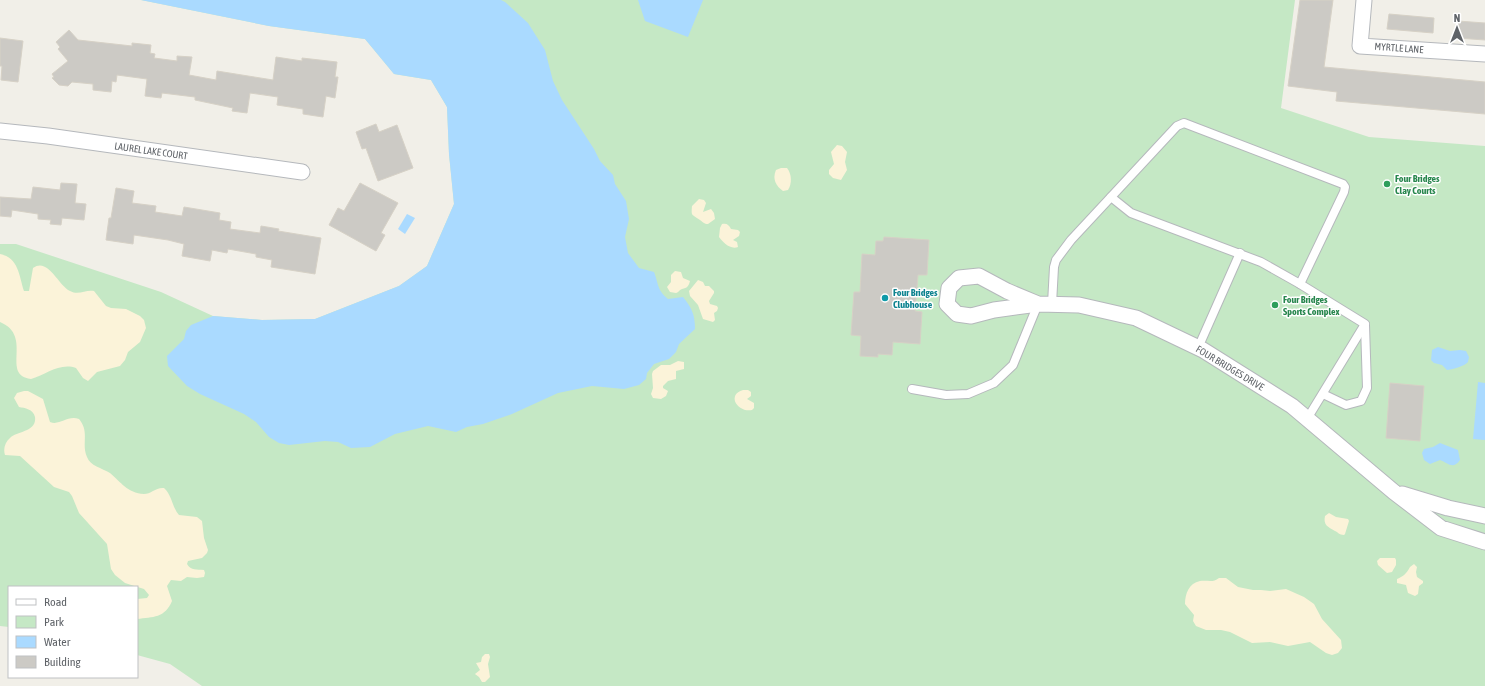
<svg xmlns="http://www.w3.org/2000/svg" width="1485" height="686" viewBox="0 0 1485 686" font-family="'Asap Condensed',sans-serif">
<rect width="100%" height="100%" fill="#f1efe8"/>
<polygon fill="#c5e8c5" points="141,0 1295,0 1281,108 1369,137 1485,146 1485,686 202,686 170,664 137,655 137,587 9,587 9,627 0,626 0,244 16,244 161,292 213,316 262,320 315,319 399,286 427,266 454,204 449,154 447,107 431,80 394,74 365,39 269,26"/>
<g fill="#fbf3d9">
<polygon points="837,145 842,146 847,152 845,162 847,170 841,180 833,178 829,174 829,170 834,164 831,152"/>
<path d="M781 168H787C792 174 792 184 788 190L783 191C776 186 772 179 776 170Z"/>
<path d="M699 199 704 200 706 203 703 212 711 209 714 213 715 219 708 224C704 224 703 222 700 220 692 214 691 217 692 206Z"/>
<path d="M722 224C727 223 729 225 731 229L738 230 740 232 739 236 733 240 737 242 738 247C730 250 723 242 719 237L720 228Z"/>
<path d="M0 254C19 258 19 276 24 291H29L33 268C48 257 58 285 70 291 79 296 86 289 94 291L106 306 111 308 126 309 140 316 144 320 146 328 140 342 128 352 125 360 120 366 97 372 88 381 83 378 76 368C60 362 45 375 31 379 0 375 34 336 0 322Z"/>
<path d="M675 271 681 272 683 278 690 281C688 289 686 287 680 290 679 291 677 293 676 293L670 292 667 287 671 282V275Z"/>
<polygon points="698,280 703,282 705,286 709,286 714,291 714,293 709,301 710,304 717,306 718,308 717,311 714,313 715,320 713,322 703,319 698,305 690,296 689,291"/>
<polygon points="678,361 684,362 684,369 676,371 676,379 668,381 663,386 663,388 668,391 666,396 661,399 653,398 651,394 653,388 652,374 653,371 661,365 670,365"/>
<path d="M743 390H748L751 392V396L747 399 754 403V408L752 410C738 413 726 395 743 390Z"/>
<path d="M24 391H28L43 399 50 422C60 426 67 415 79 419 90 432 81 444 87 457 90 466 102 468 110 473 121 482 127 493 144 494 151 494 156 487 164 488 172 495 172 507 179 515L197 517 202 521 204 538 208 550 207 553 202 558 188 561 187 564C191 571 197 569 204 570L205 573 204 577 197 578 187 577 181 581 171 580 167 586 172 601C165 618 153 617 137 619V599L147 598 149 595 144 589 125 583 115 575 111 569 107 544 79 513 72 496 69 492 54 487 20 456 5 455C3 449 5 442 10 438 17 431 37 432 35 417 33 409 25 408 19 407L14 398 17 393Z"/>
<path d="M1329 513 1336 517 1348 519 1349 521 1345 534 1344 535C1339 535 1338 532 1335 531 1328 527 1323 525 1325 516Z"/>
<polygon points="1380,558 1395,558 1396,560 1396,565 1392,572 1387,573 1378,565 1377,561"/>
<path d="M1414 564 1417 567 1416 572 1417 577 1423 581V583L1419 586 1418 594 1415 596 1408 593 1406 585 1397 583V579C1404 576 1406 574 1410 567Z"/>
<path d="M1219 578H1226L1238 587 1253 590H1261L1270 591 1286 589 1304 597 1314 604 1322 619 1341 640 1342 648 1338 653 1332 655 1326 653 1310 642 1288 646 1270 642 1252 643 1230 632 1221 630H1206L1196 626 1193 621 1194 615 1185 604C1185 594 1189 583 1200 581 1208 580 1213 583 1219 578Z"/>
<polygon points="485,654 489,654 490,657 488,664 490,677 485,682 482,682 479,677 475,674 480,670 476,663 481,662 482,657"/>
</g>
<g fill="#aadaff">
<path d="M141 0H501L505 2 528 23 545 50 553 81 562 100 594 149 600 161 613 175 615 184 626 201 629 219 625 237 628 253 639 268 654 272C659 285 657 290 668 299L683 297C692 308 695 315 695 329L679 344 676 352 669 359 654 364 647 373 646 379 639 385 624 389 592 386 558 393 512 414 483 424 467 427 456 432 428 426 395 434 370 447 351 448 338 442 325 441 289 445 279 443 269 437 256 422 244 414 200 394 187 386 168 366 167 356 184 339 186 331 191 325 213 316 262 320 315 319 399 286 427 266 454 204 449 154 447 107 431 80 394 74 365 39 269 26Z"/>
<polygon points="638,0 703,0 688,37 645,21"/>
<polygon points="407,214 415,218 405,234 398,229"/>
<path d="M1438 347 1450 351 1460 350 1466 351 1469 357 1468 362C1465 366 1451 370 1447 370L1442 365 1434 363 1431 360 1432 350Z"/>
<polygon points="1478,382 1485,383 1485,440 1473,439"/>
<path d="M1440 443 1458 450 1460 460C1453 470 1448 463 1440 460L1430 464 1424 460 1422 453 1424 449 1433 447Z"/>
</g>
<g fill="#cccac5" stroke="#d6d1c6">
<polygon points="1300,0 1333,0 1324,67 1485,82 1485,114 1336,101 1337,92 1288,86"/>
<polygon points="1389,14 1434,18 1433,33 1387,29"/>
<polygon points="1458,21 1485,23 1485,40 1457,38"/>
<polygon points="69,30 78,40 132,46 132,43 151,45 150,53 155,54 154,58 177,61 177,56 192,57 189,75 216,80 217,71 273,80 276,57 302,61 302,58 337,62 335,77 338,77 335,98 326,96 323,117 303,114 303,109 277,105 278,97 250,93 247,113 232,111 233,108 195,100 195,97 162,93 161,98 145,96 147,79 117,75 116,82 112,81 111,92 93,90 93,84 72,82 68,86 59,85 52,78 54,77 52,74 68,61 58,49 60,47 56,42"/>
<polygon points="0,38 23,41 18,82 1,80 2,66 0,66"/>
<polygon points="376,124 379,132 397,125 413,168 378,181 366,148 362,149 356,132"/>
<polygon points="61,183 77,184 75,203 86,204 84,220 62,218 61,225 50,224 51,220 38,219 38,214 12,210 11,217 0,216 0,197 31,199 33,187 60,190"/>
<polygon points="360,183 398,203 381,233 385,235 376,251 329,225 338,208 344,211"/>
<polygon points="116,188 134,191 132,203 156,206 155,212 182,216 184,207 220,213 219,220 231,222 230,229 260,233 261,226 279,229 278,231 321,238 315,274 271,267 272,260 256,257 256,254 228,249 227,253 212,250 210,261 182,256 184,244 168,240 134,235 133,244 106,240 109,218 111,218"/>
<polygon points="884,237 929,240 927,275 918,275 915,311 922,312 920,344 893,342 892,355 878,354 878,357 860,356 861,336 851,335 854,292 860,292 862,254 875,255 876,241 883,241"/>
<polygon points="1390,383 1424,386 1420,441 1386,438"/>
</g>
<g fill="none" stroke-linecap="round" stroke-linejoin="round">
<g stroke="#b5b8bc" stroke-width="10">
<g id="service">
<polyline points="1111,197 1131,213 1261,262 1300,284 1365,324 1307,419"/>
<polyline points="1052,304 1054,267 1056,260 1071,240 1177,126 1184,123 1343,184 1345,187 1344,192 1300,284"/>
<polyline points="1198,348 1240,253"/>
<polyline points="912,389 946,395 968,394 994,383 1013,365 1038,304"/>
<polyline points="1323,394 1346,405 1361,401 1367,388 1365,325"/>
</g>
</g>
<g stroke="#b5b8bc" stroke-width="17">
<g id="minor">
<polyline points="1364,0 1360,46 1485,54"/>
<polyline points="0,131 48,136 302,172"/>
<polyline points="1038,304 994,310 971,316 957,314 947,304 949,288 959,278 979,276 1007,291 1038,304 1079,305 1136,318 1203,350 1292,406 1394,492 1441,528 1485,542"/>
<polyline points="1402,494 1448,508 1485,516"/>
</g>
</g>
<use href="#service" stroke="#fff" stroke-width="8"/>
<use href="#minor" stroke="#fff" stroke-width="15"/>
</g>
<g fill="#2e9e5b" stroke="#fff" stroke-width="1.5">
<circle cx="1387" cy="184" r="4"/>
<circle cx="1275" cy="305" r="4"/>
</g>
<circle fill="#0f9aa8" stroke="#fff" stroke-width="1.5" cx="885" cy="298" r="4"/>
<g text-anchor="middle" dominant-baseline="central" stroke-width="3" stroke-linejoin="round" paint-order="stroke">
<g font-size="10" fill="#5f6368" stroke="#fff">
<text transform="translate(1399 48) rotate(4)">MYRTLE LANE</text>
<text transform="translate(151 151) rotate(8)">LAUREL LAKE COURT</text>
<text transform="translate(1230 368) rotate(31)">FOUR BRIDGES DRIVE</text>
</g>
<g font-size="10" font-weight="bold" fill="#27864d" stroke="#fff" text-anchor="start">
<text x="1395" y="178">Four Bridges<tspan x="1395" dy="12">Clay Courts</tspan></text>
<text x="1283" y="299">Four Bridges<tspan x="1283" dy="12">Sports Complex</tspan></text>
</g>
<g font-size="10" font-weight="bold" fill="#0d838f" stroke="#fff" text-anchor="start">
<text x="893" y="292">Four Bridges<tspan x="893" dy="12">Clubhouse</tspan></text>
</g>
</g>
<rect x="8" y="586" width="130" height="92" fill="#ffffff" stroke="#bfc1c3"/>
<rect x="16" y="599" width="20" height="6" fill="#ffffff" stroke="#bfc1c3"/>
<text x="44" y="606" font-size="12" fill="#5f6368">Road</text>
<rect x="16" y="616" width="20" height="12" fill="#c5e8c5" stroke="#bfc1c3"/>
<text x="44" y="626" font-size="12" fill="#5f6368">Park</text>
<rect x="16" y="636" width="20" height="12" fill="#aadaff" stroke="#bfc1c3"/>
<text x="44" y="646" font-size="12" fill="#5f6368">Water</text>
<rect x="16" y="656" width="20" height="12" fill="#cccac5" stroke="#bfc1c3"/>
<text x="44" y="666" font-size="12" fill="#5f6368">Building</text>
<g transform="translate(1457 28)" stroke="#ffffff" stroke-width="3" paint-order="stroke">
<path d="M0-3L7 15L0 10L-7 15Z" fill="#5f6368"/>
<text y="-6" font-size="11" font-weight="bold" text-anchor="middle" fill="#5f6368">N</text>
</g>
</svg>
